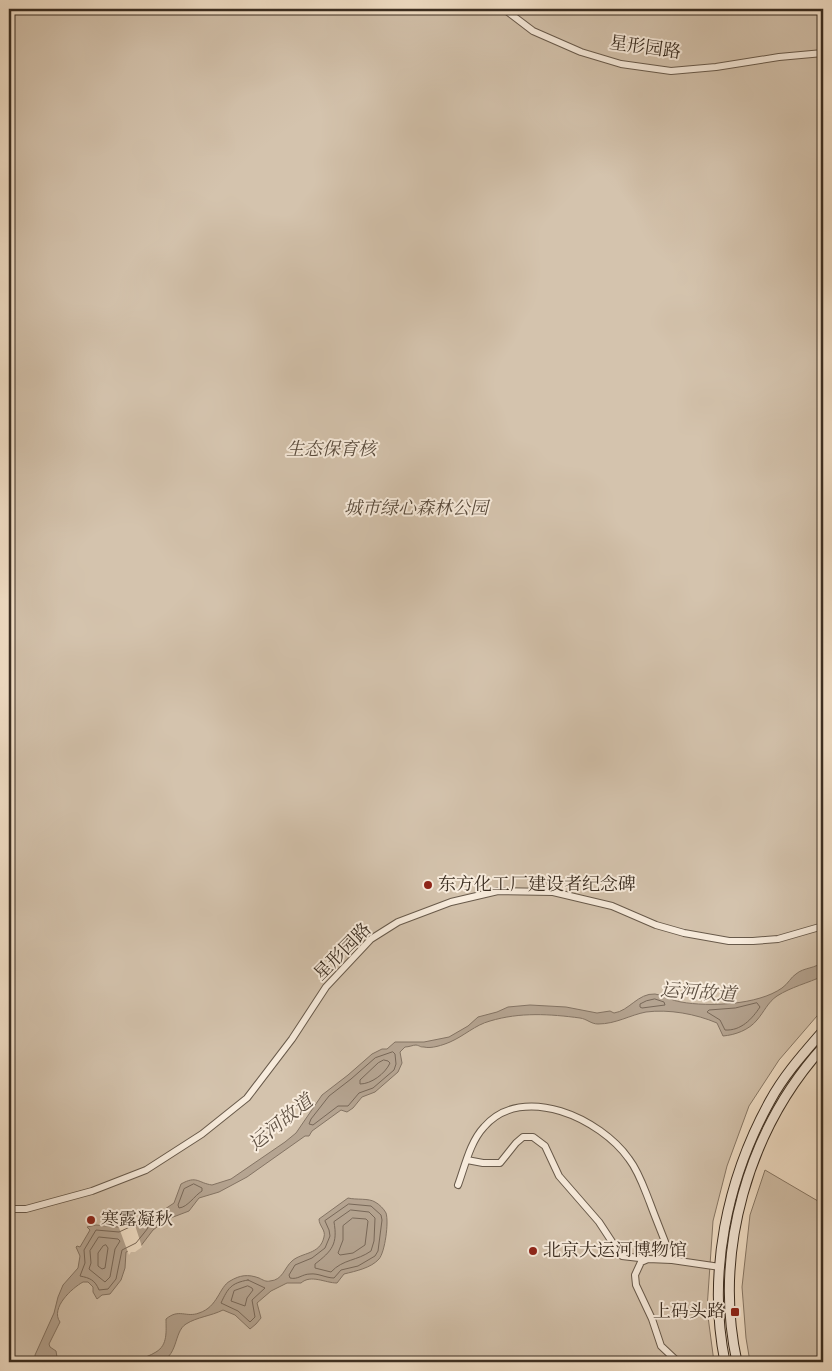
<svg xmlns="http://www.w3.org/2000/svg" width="832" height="1371" viewBox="0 0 832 1371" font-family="'IM FELL DW Pica','Noto Serif SC',serif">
<rect width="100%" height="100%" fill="#f4e2ca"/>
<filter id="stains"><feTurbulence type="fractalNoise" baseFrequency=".004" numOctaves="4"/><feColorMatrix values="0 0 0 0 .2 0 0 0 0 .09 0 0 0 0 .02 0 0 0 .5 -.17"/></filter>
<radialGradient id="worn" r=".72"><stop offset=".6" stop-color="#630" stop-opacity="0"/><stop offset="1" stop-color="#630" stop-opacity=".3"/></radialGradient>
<g fill="#d4c3ad" stroke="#877867">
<polygon points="9,9 823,9 823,1009 779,1060 749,1106 727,1166 713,1221 707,1309 714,1362 9,1362"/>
<polygon points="765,1170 823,1204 823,1362 750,1362 746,1338 742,1287 750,1215"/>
</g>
<g fill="#b5a491" stroke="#847464">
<path d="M823 961V976C808 983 791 987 777 996 768 1002 764 1012 757 1020 749 1030 735 1035 723 1036L717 1023C696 1014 669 1009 646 1012 630 1015 616 1024 598 1024 591 1024 587 1019 580 1018 550 1014 520 1012 490 1021 475 1025 464 1036 450 1042 443 1045 431 1049 424 1047 419 1047 421 1046 416 1045 413 1045 409 1047 405 1047L400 1052 402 1063 398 1072 375 1092 362 1097 353 1108 347 1112 341 1110 312 1131 309 1136H305L247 1177 219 1192 199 1198 189 1211 168 1219 153 1230 140 1247 126 1252 125 1268 121 1280 110 1294 102 1295 97 1299 93 1292V1287L88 1282H83C72 1288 50 1308 60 1322L49 1344 50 1347 56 1351 57 1357 62 1362H35V1355L54 1313 58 1297 63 1285 78 1268 80 1256 76 1247 77 1246 80 1247 90 1230 87 1227 96 1225 118 1227 131 1221 144 1220 156 1215 174 1203 181 1184C197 1175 198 1183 212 1185L231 1179 285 1142 296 1133 322 1095 348 1075 372 1054 382 1049H387L395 1042H424L449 1037 468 1026 478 1017 497 1012 508 1007 530 1005 566 1007 597 1013 610 1011 614 1013C629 1011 638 993 655 994 664 995 672 1001 681 1002 709 1007 758 1005 782 988 788 984 791 977 796 974 804 967 816 969 823 961Z"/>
<path d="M348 1198C356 1200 369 1198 375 1202 379 1204 384 1209 386 1213 389 1222 385 1252 379 1259 371 1268 356 1271 344 1274L337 1283C325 1283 311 1274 301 1283H287L271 1291 257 1303 261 1318 256 1324 250 1329 235 1315 223 1310C211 1316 197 1317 186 1324 173 1332 179 1359 157 1362 151 1363 144 1362 138 1362 143 1357 150 1356 156 1352 168 1345 166 1331 166 1319 179 1308 186 1318 199 1313 218 1307 219 1287 230 1281 240 1275 248 1274 259 1278 263 1280 266 1282 270 1281 283 1280 284 1268 292 1261 302 1252 320 1255 324 1237 326 1230 319 1226 319 1219Z"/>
</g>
<polygon fill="#f4e2ca" points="133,1219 142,1247 135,1252 131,1252 129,1255 118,1225"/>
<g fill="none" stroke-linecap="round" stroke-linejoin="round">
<g stroke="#786859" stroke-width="1">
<polygon points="655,999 664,1002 665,1005 642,1008 640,1007 640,1004 646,1001"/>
<path d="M757 1003 760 1007C752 1019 741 1031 725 1030L720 1020 707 1012 709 1010 735 1008Z"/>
<polygon points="393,1052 395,1054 396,1064 394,1070 373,1088 359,1093 348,1106 338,1106 313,1125 309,1124 311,1119 329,1096 351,1079 375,1058"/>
<path d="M384 1060 388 1061 390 1063C385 1074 371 1084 360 1084V1080L378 1063Z"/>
<path d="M194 1184 202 1188V1191C194 1196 188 1207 179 1208L178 1205 184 1189Z"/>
<path d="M349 1204 371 1206 381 1215 382 1220 378 1251 375 1256 358 1266 341 1270 334 1278C326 1278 318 1273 310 1274 302 1274 298 1280 290 1278L289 1275 295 1265 312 1258 325 1248 330 1236 329 1230 325 1221Z"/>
<path d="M351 1210 369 1212 375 1218 374 1241 371 1251C357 1261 343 1259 331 1272L315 1268V1264C332 1251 338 1244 334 1222Z"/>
<polygon points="353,1218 366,1219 368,1221 365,1245 353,1253 340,1255 338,1253 343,1240 343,1226"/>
<path d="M146 1225 148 1228 136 1243 122 1250 116 1279 108 1289 99 1290C95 1280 90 1278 80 1276L85 1263 84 1250 96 1230 119 1232 132 1226Z"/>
<polygon points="99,1237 118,1239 120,1241 115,1249 110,1277 105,1282 89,1269 91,1263 90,1251"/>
<polygon points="106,1245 108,1248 105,1268 102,1269 98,1266 98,1253 103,1246"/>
<path d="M248 1280 265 1288 252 1300 255 1317 250 1322 238 1311 221 1303C228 1288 231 1283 248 1280Z"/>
<polygon points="248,1286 252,1288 253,1290 247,1298 245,1306 231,1301 234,1291"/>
</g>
<g stroke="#685a4b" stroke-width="8">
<g id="street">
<polyline points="504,9 533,31 581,52 621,64 671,71 716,67 779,57 823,53"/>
<polyline points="467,1160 483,1163 500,1163 516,1143 523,1137 533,1137 545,1146 559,1176 599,1222 618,1251 622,1256 648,1259"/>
<path d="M458 1185C465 1166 470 1142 484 1127 523 1082 601 1119 629 1159 639 1172 644 1188 650 1203 657 1222 665 1241 672 1260L720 1267"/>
<polyline points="9,1209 26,1209 92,1191 146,1170 202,1134 247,1098 292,1039 326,987 371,939 398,922 451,902 498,891 553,892 612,906 656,925 684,933 729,941 753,941 778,939 823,926"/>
<polyline points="672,1260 648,1259 641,1262 635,1275 636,1285 652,1319 661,1346 678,1362"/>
</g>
</g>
<g stroke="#3a2d21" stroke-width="11">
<g id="secondary">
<path d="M725 1362C707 1273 727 1179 770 1101 784 1075 804 1053 823 1031"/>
<path d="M737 1362C713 1252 748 1130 823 1047"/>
</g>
</g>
<use href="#street" stroke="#f8ecdd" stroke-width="6"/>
<use href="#secondary" stroke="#f8ecdd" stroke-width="9"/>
</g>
<g fill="#8f2418" stroke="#f8ecdd" stroke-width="2">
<circle cx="428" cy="885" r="5"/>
<circle cx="91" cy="1220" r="5"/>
<circle cx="533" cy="1251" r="5"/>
<rect x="730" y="1307" width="10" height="10" rx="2.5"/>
</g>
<g text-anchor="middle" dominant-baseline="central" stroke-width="4" stroke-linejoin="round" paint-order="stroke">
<g font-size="18" fill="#3a2d21" stroke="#f8ecdd">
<text transform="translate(645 48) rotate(8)">星形园路</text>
<text transform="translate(343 952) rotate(-45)">星形园路</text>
</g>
<g font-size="18" font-style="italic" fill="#594b3d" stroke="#f8ecdd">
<text x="331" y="450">生态保育核</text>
<text x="416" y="509">城市绿心森林公园</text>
</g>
<g font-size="18" fill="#3a2d21" stroke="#f8ecdd" text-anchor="start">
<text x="438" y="885">东方化工厂建设者纪念碑</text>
<text x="101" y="1220">寒露凝秋</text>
<text x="543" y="1251">北京大运河博物馆</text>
<text x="725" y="1312" text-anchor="end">上码头路</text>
</g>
<g font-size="19" font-style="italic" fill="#5f5143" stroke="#f8ecdd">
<text transform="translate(698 993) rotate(4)">运河故道</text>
<text transform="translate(281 1123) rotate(-39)">运河故道</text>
</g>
</g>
<rect width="832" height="1371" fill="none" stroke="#f4e2ca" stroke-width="30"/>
<rect x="10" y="10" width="812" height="1351" fill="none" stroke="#3a2d21" stroke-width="2.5"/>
<rect x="15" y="15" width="802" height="1341" fill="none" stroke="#3a2d21"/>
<rect width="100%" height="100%" filter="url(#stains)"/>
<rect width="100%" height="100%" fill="url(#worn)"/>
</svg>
